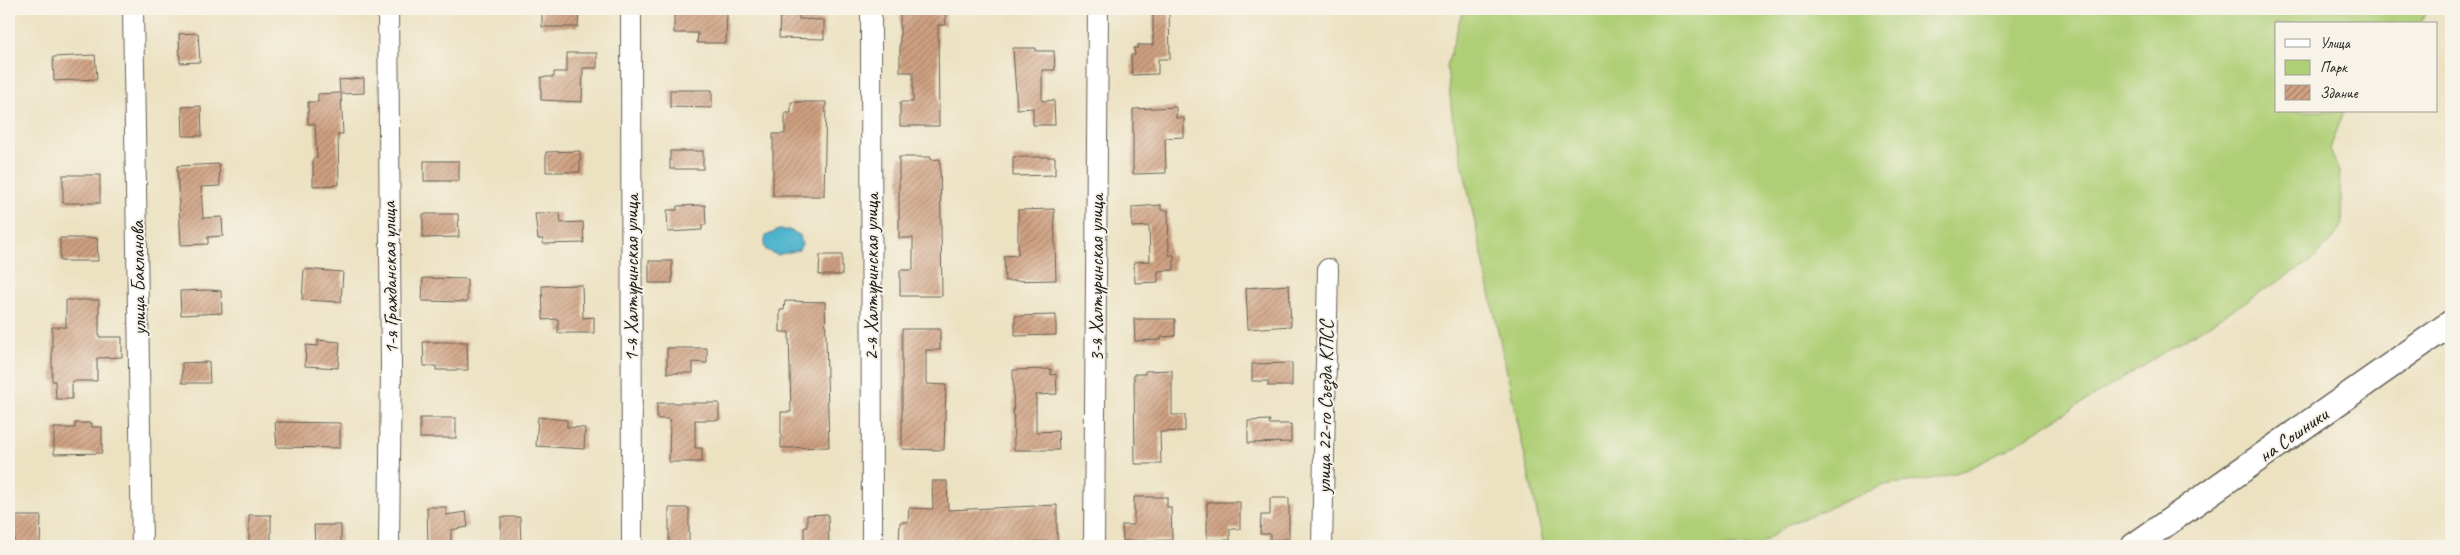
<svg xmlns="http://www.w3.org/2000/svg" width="2460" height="555" viewBox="0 0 2460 555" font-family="Caveat,sans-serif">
<defs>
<pattern id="building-hatch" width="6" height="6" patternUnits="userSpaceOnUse" patternTransform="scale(1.25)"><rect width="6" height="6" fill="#cfa081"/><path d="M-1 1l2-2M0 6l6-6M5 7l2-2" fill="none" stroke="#a78269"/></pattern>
</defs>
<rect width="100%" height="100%" fill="#f7f3e8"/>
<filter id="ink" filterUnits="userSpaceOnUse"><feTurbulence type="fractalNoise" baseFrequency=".02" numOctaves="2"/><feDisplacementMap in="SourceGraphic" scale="10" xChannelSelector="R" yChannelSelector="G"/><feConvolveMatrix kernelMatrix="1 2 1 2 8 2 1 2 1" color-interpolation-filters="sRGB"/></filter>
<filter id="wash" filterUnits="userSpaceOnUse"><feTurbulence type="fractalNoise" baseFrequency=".0096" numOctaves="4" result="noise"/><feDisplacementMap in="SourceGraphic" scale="20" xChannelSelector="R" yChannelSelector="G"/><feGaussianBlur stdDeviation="1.12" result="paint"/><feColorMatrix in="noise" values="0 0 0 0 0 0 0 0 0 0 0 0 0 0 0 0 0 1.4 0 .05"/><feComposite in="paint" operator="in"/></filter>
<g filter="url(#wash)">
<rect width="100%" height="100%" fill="#ece2c2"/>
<polygon fill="#afcf76" stroke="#667649" points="1465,9 2428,9 2419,24 2276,24 2276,111 2344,111 2330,149 2339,172 2343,224 2329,244 2311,261 2008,449 1968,469 1938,478 1884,485 1789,524 1758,546 1544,546 1452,115 1447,66 1460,19"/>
<polygon fill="#4eb3cd" stroke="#356874" points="778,230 789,230 800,235 802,244 799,250 777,255 766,250 764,245 766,236"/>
<g id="blocks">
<g fill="url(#building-hatch)">
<polygon points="542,9 579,9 578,27 542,27"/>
<polygon points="900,9 945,9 946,25 938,25 939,126 900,126 900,102 913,102 913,72 900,72"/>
<polygon points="1153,9 1169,9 1170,59 1158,59 1158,74 1132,75 1131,55 1135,55 1134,48 1138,48 1138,45 1153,45"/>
<polygon points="674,11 727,11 726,43 697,43 698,33 674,33"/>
<polygon points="780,13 799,13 799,19 824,20 824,39 779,38"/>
<polygon points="198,33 200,62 180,63 179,34"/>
<polygon points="1013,48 1036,48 1036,51 1054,51 1055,70 1042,70 1042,101 1054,100 1055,125 1033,125 1033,108 1017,109"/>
<polygon points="567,53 597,53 597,68 583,68 582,102 541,100 541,77 554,77 554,72 567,72"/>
<polygon points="95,55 97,79 54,81 53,57"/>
<polygon points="364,78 364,93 341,94 343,134 338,134 339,185 313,186 313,158 317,158 315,124 308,124 308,102 318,102 318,94 340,93 339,80"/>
<polygon points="670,90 712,90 712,108 670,107"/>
<polygon points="791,102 826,102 824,196 773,196 773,134 785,134 785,113 791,113"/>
<polygon points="201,106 202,136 183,136 182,107"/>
<polygon points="1176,107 1176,118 1184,118 1184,137 1165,138 1166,173 1133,174 1133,109"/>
<polygon points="580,151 580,172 546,172 546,152"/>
<rect x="670" y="151" width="33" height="18"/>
<polygon points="899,157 931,157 931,160 940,159 942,296 900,296 900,270 913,270 913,238 899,238"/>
<polygon points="1013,157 1055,157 1055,175 1013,176"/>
<rect x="424" y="161" width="35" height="20"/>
<polygon points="219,164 220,186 201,187 203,218 222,217 223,236 208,237 208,244 181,245 177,166"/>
<rect x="63" y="175" width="37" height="28"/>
<polygon points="705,205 706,225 702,225 702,230 668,232 667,210 677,210 677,206"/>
<polygon points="1161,205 1161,210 1168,210 1169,255 1174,255 1174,270 1158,271 1158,282 1135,283 1134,262 1150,261 1149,226 1132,227 1132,207"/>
<polygon points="1054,209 1056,280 1005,281 1004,256 1018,255 1018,210"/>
<polygon points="560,213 561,223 583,222 584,243 543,244 543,239 538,239 535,214"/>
<polygon points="423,214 458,214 459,237 423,238"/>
<polygon points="60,238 97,238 98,261 60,261"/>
<polygon points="820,255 842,255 842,275 819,275"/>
<rect x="649" y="261" width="23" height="22"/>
<polygon points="304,269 343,272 341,302 302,300"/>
<polygon points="423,278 467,279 467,302 422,301"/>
<polygon points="582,285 583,318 594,317 594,333 558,333 558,319 543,320 542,286"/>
<polygon points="1289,285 1291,326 1248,329 1246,288"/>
<polygon points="208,290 221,291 222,313 181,315 180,291"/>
<polygon points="66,300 99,300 99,337 122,337 122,357 97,358 97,381 72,381 72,399 56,399 55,381 52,381 52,327 66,327"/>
<polygon points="785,301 825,302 829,447 781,448 781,412 791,412 789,332 780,332 780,310 784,310"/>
<polygon points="1056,315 1056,335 1015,336 1015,316"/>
<polygon points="1134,319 1175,319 1175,336 1161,337 1161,340 1135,341"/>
<polygon points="902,329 940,329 940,350 926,350 926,384 946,385 944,450 902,449"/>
<polygon points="318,340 340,342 338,368 305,366 306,345 318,346"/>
<polygon points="423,342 467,342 468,370 436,370 436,366 424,366"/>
<polygon points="667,348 707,348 707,363 693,362 693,373 667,373"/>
<polygon points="209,362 210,383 182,383 182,363"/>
<polygon points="1292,363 1292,386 1268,386 1268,381 1252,381 1252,364"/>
<polygon points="1051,369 1051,375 1056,374 1057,394 1036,395 1036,432 1058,431 1059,450 1014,450 1013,370"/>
<polygon points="1172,370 1172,415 1185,415 1185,431 1160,432 1161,464 1135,464 1134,374 1145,374 1145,371"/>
<polygon points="657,403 719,403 719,420 695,420 695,448 702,448 702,462 669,462 670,419 657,419"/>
<polygon points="538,417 567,420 567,427 585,428 584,449 536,446"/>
<rect x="420" y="418" width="36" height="20"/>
<polygon points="1270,420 1269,424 1291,424 1291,442 1248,443 1248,421"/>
<polygon points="275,422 340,423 340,448 277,447"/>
<polygon points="75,423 92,423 92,427 102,427 102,453 54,454 54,428 75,428"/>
<polygon points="932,481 947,481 948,510 1057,505 1057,541 1031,542 1031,544 899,546 900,522 908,522 909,508 933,509"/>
<polygon points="1134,497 1167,497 1167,507 1171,507 1172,540 1123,541 1122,525 1134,525"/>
<polygon points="1270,498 1289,498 1289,539 1270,540 1270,534 1260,534 1261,515 1270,515"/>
<polygon points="1207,502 1240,502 1240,529 1230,529 1230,540 1207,540"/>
<polygon points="427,507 446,507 446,515 466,512 468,527 451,530 451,546 428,546"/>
<rect x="669" y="508" width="20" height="38"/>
<polygon points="828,514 829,546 804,546 804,527 807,527 807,515"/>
<rect x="249" y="515" width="22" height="31"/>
<polygon points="14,516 41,516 40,546 14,546"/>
<polygon points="501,517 520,517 521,546 501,546"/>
<polygon points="314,525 341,525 341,546 315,546"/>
</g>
</g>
</g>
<g filter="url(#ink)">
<use href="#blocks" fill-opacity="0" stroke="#656156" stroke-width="1"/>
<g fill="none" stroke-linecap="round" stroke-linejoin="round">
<g stroke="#656156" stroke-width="22">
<g id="minor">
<polyline points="133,9 142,546"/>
<polyline points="388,9 391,367 389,546"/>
<polyline points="631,9 632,546"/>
<polyline points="871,9 872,546"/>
<polyline points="1094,546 1098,9"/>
<polyline points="1322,546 1328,269"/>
</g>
</g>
<g stroke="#656156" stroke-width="28">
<polyline id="tertiary" points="2134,546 2451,323"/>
</g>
<use href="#minor" stroke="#fff" stroke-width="20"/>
<use href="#tertiary" stroke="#fff" stroke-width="25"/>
</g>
</g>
<g text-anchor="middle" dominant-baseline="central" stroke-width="4" stroke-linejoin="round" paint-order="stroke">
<g font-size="20" fill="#1c1c1c" stroke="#f7f3e8">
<text transform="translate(871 277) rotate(-90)">2-я Халтуринская улица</text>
<text transform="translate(138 278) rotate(-91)">улица Бакланова</text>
<text transform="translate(390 278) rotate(-91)">1-я Гражданская улица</text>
<text transform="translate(631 278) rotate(-90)">1-я Халтуринская улица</text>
<text transform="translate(1096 278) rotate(-90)">3-я Халтуринская улица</text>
<text transform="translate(1325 407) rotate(-89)">улица 22-го Съезда КПСС</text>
<text transform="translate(2293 435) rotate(-35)">на Сошники</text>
</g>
</g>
<rect width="2460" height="555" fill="none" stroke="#f7f3e8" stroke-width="30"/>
<rect x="2275" y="22" width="162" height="90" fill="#f7f3e8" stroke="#9f9d96"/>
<rect x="2285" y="39" width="25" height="8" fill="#ffffff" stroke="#9f9d96"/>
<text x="2320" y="48" font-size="15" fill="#1c1c1c">Улица</text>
<rect x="2285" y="60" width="25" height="15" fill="#afcf76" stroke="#9f9d96"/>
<text x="2320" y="72" font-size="15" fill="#1c1c1c">Парк</text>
<rect x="2285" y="85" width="25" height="15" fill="url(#building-hatch)" stroke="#9f9d96"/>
<text x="2320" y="98" font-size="15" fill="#1c1c1c">Здание</text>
</svg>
